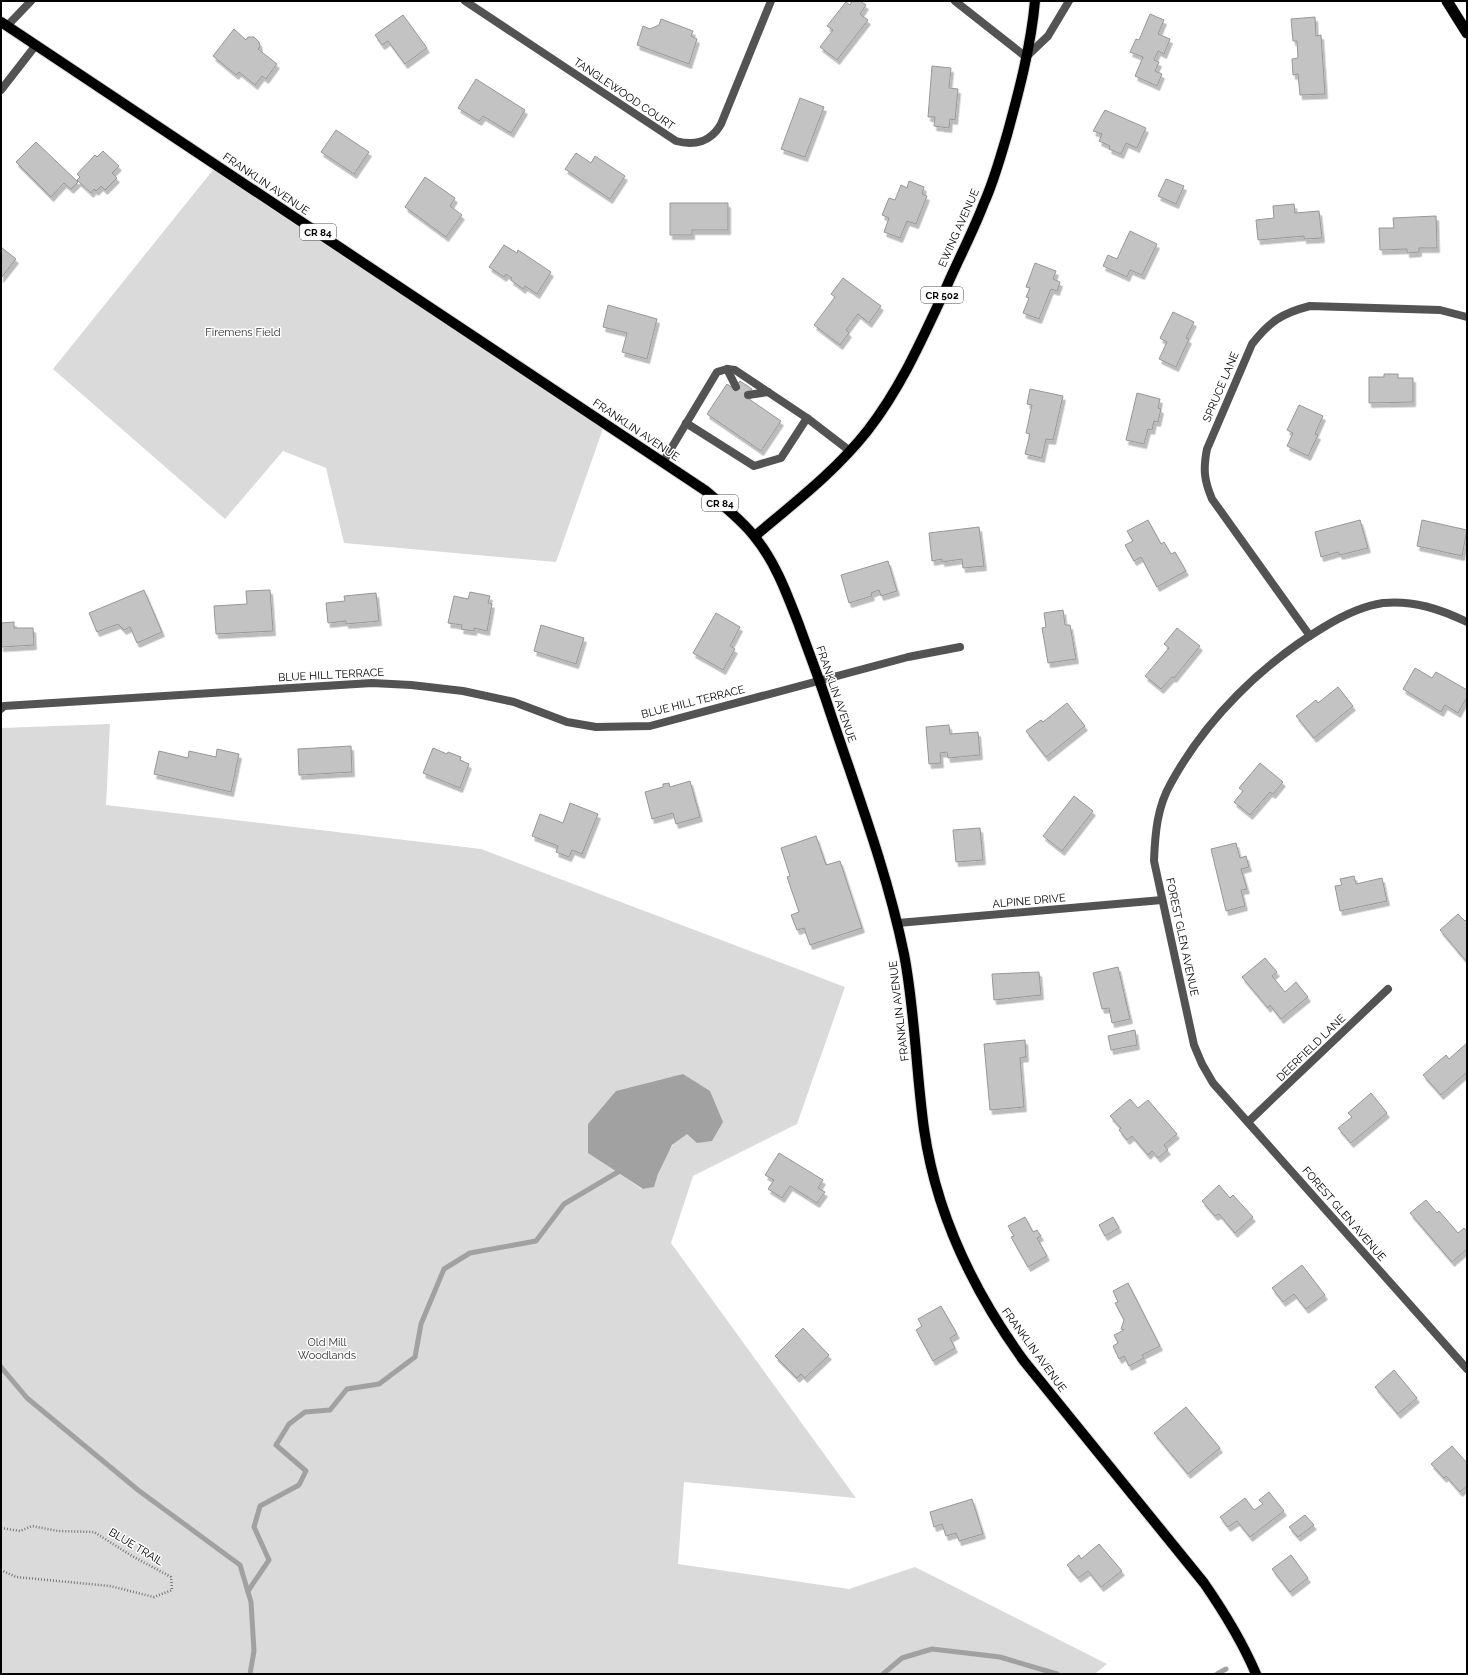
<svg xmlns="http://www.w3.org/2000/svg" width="1468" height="1675" viewBox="0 0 1468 1675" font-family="Raleway,sans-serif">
<defs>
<filter id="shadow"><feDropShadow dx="2.5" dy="4.5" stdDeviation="0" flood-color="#0004"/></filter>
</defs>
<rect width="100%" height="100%" fill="#fff"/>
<g fill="#dadada" fill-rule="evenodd">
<polygon points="217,165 605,423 556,562 344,543 326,468 283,451 225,519 53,369"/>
<path d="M110 724 106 805 481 849 845 987 797 1124 693 1176 671 1243 856 1498 684 1482 678 1564 849 1589 915 1567 1107 1664 1095 1674H1V728ZM723 1122C712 1126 699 1128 688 1133 668 1142 660 1168 654 1187L642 1189 589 1153 588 1124Z"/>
</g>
<polygon fill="#a1a1a1" points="683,1074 710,1091 723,1122 712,1141 697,1143 687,1134 672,1145 658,1174 654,1187 643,1189 588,1153 588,1124 616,1091"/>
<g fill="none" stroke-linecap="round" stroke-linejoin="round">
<g stroke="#a1a1a1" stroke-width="5">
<polyline points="1,1367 27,1398 138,1490 240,1565 251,1602 254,1651 250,1674"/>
<polyline points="248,1591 269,1560 254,1527 260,1506 299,1485 306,1471 276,1445 289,1424 305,1412 330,1410 347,1389 379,1384 415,1357 421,1324 444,1269 470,1253 536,1241 564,1204 618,1172"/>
<polyline points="883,1674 902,1658 932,1649 1000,1657 1057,1674"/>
<polyline points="1217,1674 1226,1669"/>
</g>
</g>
<g fill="#c3c3c3" stroke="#979797" filter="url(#shadow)">
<polygon points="852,1 860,1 866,5 860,14 868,20 837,60 820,47 833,30 827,26 846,2 850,5"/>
<polygon points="1150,14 1164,20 1158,34 1170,39 1164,54 1158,51 1154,60 1159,62 1155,71 1162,74 1157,86 1135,76 1143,57 1130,52 1136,39 1139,40"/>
<polygon points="403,15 427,48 405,64 388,41 382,45 375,35"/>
<polygon points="1315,17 1316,36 1321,35 1325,94 1300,95 1298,74 1293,75 1292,59 1298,58 1297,41 1293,41 1291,19"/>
<polygon points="661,19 693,31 691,36 697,39 689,64 637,45 643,26 650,29 659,25"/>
<polygon points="234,29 246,40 248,37 254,37 259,42 260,47 258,49 277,64 266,79 262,76 255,85 239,72 236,75 213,56"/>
<polygon points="932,66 951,68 949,88 958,89 955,120 950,119 949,128 934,126 935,117 928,117"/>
<polygon points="476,79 525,110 511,133 483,116 479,121 458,108"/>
<polygon points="800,98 824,107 805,157 781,149"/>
<polygon points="1105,110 1146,128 1137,148 1126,143 1121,154 1109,149 1110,146 1099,141 1102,134 1093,131"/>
<polygon points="336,130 369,152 354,174 321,152"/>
<polygon points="36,142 78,182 71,189 64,183 51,197 16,162"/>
<polygon points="103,151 119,166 112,173 117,178 105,190 101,186 96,191 94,189 91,193 77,180 80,177 77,174 95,155 97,157"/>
<polygon points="576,153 591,163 595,156 625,176 610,199 565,169"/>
<polygon points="425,177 455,198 450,206 462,215 446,237 405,207"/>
<polygon points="1166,179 1184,186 1176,204 1158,196"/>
<polygon points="909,181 924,187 922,194 927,196 916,224 907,221 900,238 884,232 889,218 882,215 889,198 895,200 901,185 907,188"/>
<polygon points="670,203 728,203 728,230 692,230 692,235 670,235"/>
<polygon points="1294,204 1295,213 1319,211 1322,238 1304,239 1304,236 1258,240 1256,220 1274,218 1273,206"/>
<polygon points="1436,216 1437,248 1419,248 1419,252 1407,253 1407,249 1380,250 1379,228 1394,228 1393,218"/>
<polygon points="1130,231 1157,244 1142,275 1130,270 1127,277 1103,266 1108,255 1117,259"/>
<polygon points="504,245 517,253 518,250 551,272 537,294 525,286 523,289 511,280 512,278 506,274 504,277 489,267"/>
<polygon points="1,247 16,259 1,278"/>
<polygon points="1035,263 1056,271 1053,279 1060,282 1057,291 1051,289 1039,319 1023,313 1029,298 1026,297 1030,288 1026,287"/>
<polygon points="843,278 881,306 869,323 858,314 846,330 849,333 840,345 814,325 835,297 831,294"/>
<polygon points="608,305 657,319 647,359 622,352 627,333 603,327"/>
<polygon points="1173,312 1194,322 1186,338 1189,339 1176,367 1159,359 1167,342 1160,338"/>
<polygon points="1384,374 1398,374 1398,378 1413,378 1413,402 1369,403 1369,377 1384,377"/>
<polygon points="740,381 752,389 746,397 781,421 761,451 707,414 727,384 734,389"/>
<polygon points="1030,389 1063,396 1053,440 1046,439 1042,458 1025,454 1030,434 1026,433 1032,405 1027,404"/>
<polygon points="1137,393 1160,399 1158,408 1161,409 1158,422 1154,421 1152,430 1148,429 1144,444 1126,440"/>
<polygon points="1299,405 1323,416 1315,434 1318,435 1308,456 1287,446 1293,433 1287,430"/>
<polygon points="1148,520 1161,544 1164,542 1171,554 1175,552 1186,571 1157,587 1141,557 1134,561 1125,545 1133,541 1127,531"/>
<polygon points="1360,520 1368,548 1340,555 1338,552 1321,557 1315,532"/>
<polygon points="1422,520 1467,530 1462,556 1417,546"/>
<polygon points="979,527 984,566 963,568 962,559 942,562 942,559 932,561 929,533"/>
<polygon points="888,561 897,591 881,596 879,590 871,593 872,596 849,603 841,575"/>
<polygon points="144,590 162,632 137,643 130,627 124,630 118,624 97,632 89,613"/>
<polygon points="270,590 273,631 216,634 214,606 247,604 246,591"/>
<polygon points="470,592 490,596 488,603 492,604 487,631 474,628 474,631 461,629 462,625 448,623 454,596 468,599"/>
<polygon points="376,593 379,621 346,624 346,621 328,623 326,603 345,601 344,596"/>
<polygon points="1063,610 1065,625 1070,625 1076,659 1048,663 1042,628 1046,627 1044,613"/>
<polygon points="716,613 740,627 730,646 735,649 723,670 693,653"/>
<polygon points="14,622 14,628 33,628 34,645 1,647 1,623"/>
<polygon points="541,625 584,638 576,664 534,651"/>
<polygon points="1177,628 1200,646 1174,678 1172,677 1161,689 1145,676 1169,648 1164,644"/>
<polygon points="1415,668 1432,678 1436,672 1467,690 1467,697 1458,713 1445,705 1441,712 1403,689"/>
<polygon points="1338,687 1353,706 1314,738 1296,716 1316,700 1318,703"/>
<polygon points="1067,703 1085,726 1046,757 1026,731 1041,720 1043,722"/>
<polygon points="949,725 950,734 978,732 980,755 948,758 947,752 940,753 941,763 929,764 926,727"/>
<polygon points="351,746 352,772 299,775 298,749"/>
<polygon points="433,748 447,754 448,752 461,757 460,760 469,764 460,788 423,773"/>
<polygon points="217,749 239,754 231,792 154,774 159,751 188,758 189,751 216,757"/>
<polygon points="1260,763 1283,782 1273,794 1270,792 1250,815 1234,802 1243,791 1239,788"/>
<polygon points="690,781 700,817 676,824 673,813 652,819 645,792 663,787 663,784 669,783 670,787"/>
<polygon points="1074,796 1093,811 1062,851 1043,836"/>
<polygon points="570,803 598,814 582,854 572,850 569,857 556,852 558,846 532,836 540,814 563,823"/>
<polygon points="980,828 983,860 956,862 953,830"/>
<polygon points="816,836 826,865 840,861 862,928 810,945 804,928 797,930 791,915 799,912 787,877 790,876 781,848"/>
<polygon points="1236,843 1240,858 1246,856 1249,867 1241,869 1247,889 1241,890 1245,906 1226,911 1211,849"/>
<polygon points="1354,876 1356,884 1382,878 1387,901 1340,911 1335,886 1342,885 1340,879"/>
<polygon points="1458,914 1465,921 1467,919 1467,962 1440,930"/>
<polygon points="1265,958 1277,972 1272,976 1285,992 1296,982 1308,997 1281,1019 1270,1005 1268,1008 1242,977"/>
<polygon points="1118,967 1130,1019 1112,1023 1109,1008 1102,1009 1093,973"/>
<polygon points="1039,972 1041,995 994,1000 992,974"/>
<polygon points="1135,1030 1137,1045 1111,1050 1108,1036"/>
<polygon points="1025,1040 1026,1057 1020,1058 1024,1107 990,1110 984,1044"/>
<polygon points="1467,1043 1467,1072 1441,1095 1423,1075 1446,1055 1449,1059"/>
<polygon points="1371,1093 1387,1113 1351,1143 1338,1128 1352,1117 1348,1113"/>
<polygon points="1130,1099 1138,1108 1148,1100 1177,1134 1164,1145 1168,1150 1158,1158 1152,1151 1148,1155 1132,1136 1127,1140 1119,1130 1121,1128 1110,1116"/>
<polygon points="779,1153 823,1180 818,1188 825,1192 817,1203 790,1186 782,1198 768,1189 774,1180 765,1175"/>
<polygon points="1219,1185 1230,1198 1233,1195 1253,1217 1235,1233 1219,1214 1215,1216 1202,1201"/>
<polygon points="1426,1200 1437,1213 1439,1211 1458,1233 1464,1228 1467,1232 1467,1249 1452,1262 1410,1213"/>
<polygon points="1025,1217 1033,1232 1037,1230 1041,1236 1037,1238 1047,1256 1028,1267 1011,1237 1014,1236 1008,1226"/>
<polygon points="1113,1217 1119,1228 1105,1236 1099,1225"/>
<polygon points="1302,1265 1325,1295 1306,1309 1294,1294 1283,1302 1272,1288"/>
<polygon points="1128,1283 1160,1346 1142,1355 1144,1358 1129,1366 1124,1356 1119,1359 1113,1346 1118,1343 1114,1335 1124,1330 1121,1329 1124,1320 1115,1303 1118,1302 1113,1291"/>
<polygon points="941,1306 957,1334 950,1338 955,1348 933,1361 916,1330 922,1326 918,1319"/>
<polygon points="803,1328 829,1355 805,1378 801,1374 797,1378 775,1356"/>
<polygon points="1394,1370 1417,1398 1398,1414 1375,1387"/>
<polygon points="1186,1407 1220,1448 1188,1474 1154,1433"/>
<polygon points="1452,1446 1467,1463 1467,1486 1460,1492 1446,1476 1444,1478 1431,1464"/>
<polygon points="1269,1492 1284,1511 1250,1537 1237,1521 1228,1527 1220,1517 1245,1498 1254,1510 1263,1504 1259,1500"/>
<polygon points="972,1499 983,1534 959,1541 956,1533 946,1536 942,1524 934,1527 930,1512"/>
<polygon points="1305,1515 1314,1525 1298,1537 1289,1527"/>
<polygon points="1099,1544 1122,1571 1101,1587 1088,1571 1078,1578 1067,1565 1079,1555 1081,1559"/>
<polygon points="1291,1555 1308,1578 1290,1592 1272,1569"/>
</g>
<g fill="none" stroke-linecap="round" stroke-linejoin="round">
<g stroke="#dbdbdb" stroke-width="12">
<g id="primary">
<path d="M1 22 706 491C722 505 741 519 754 536 775 561 787 594 799 625 809 653 820 681 829 709 856 790 887 871 904 954 915 1011 916 1071 924 1129 936 1214 974 1292 1024 1361L1204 1583C1224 1612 1242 1641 1256 1674"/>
<path d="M755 536C794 503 836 471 868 430 902 386 923 337 946 288 958 260 973 232 984 203 994 181 1000 158 1007 135 1019 91 1031 46 1035 1"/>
</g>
</g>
<g stroke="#dbdbdb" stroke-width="12">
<polyline id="trunk" points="1447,1 1467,33"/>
</g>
<polyline stroke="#757575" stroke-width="2.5" stroke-dasharray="1 2" stroke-linecap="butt" points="1,1528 20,1531 32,1526 58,1531 94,1532 132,1556 171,1577 172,1590 154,1597 110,1586 16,1577 1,1570"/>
<g stroke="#535353" stroke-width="8">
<polyline points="727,369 736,387"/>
<polyline points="748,395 768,392"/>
<polyline points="686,423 754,466 781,458 807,418"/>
<polyline points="663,462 717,372 727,369 735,370 807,418 850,451"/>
</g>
<g stroke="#535353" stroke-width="8">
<path d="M465 1 676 141C694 146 711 142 721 124L771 1"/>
<polyline points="955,1 1026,57 1048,36 1069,1"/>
<polyline points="7,26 31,1"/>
<polyline points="1,90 36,45"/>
<path d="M1467 622C1440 609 1413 600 1383 603 1362 606 1342 616 1324 627 1262 664 1206 719 1171 783 1157 807 1155 834 1154 861L1194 1045 1202 1064 1213 1083 1467 1369"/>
<path d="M1310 636 1212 499C1204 480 1203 469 1207 449L1252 344C1269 322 1282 313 1310 306L1440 310 1467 317"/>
<polyline points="1,709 4,706 372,683 411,685 463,691 514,702 567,722 596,727 650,726 908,657 960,647"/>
<polyline points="898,923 1162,900"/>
<polyline points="1248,1122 1388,989"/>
</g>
<use href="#primary" stroke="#000" stroke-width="10"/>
<use href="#trunk" stroke="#000" stroke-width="11"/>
</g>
<g text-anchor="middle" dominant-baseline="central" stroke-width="3" stroke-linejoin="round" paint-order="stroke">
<g fill="#fff" stroke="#4c4c4c" stroke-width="1">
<rect x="300" y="224" width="36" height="16" rx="3"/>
<rect x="921" y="287" width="42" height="16" rx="3"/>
<rect x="702" y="495" width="36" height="16" rx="3"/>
</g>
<g font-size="10" font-weight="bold" fill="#000">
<text x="318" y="232">CR 84</text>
<text x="942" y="295">CR 502</text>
<text x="720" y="503">CR 84</text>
</g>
<g font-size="11" fill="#000" stroke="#fff">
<text transform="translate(624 94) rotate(34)">TANGLEWOOD COURT</text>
<text transform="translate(266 184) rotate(34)">FRANKLIN AVENUE</text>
<text transform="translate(959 228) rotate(-66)">EWING AVENUE</text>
<text transform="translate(1221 387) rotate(-67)">SPRUCE LANE</text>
<text transform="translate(636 430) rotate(34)">FRANKLIN AVENUE</text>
<text transform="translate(331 675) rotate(-3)">BLUE HILL TERRACE</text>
<text transform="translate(836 694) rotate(71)">FRANKLIN AVENUE</text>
<text transform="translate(693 702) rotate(-14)">BLUE HILL TERRACE</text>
<text transform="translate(1029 901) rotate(-5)">ALPINE DRIVE</text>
<text transform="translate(1182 937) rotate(78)">FOREST GLEN AVENUE</text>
<text transform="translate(899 1011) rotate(-97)">FRANKLIN AVENUE</text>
<text transform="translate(1311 1048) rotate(-44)">DEERFIELD LANE</text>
<text transform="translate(1344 1214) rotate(49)">FOREST GLEN AVENUE</text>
<text transform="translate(1034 1350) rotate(54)">FRANKLIN AVENUE</text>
<text transform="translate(136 1547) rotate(31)">BLUE TRAIL</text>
</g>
<g font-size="11" fill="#313131" stroke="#fff">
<text x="243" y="332">Firemens Field</text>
<text x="327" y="1342">Old Mill<tspan x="327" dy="13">Woodlands</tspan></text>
</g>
</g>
<rect width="1468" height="1675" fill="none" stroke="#000000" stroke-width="4"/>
</svg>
